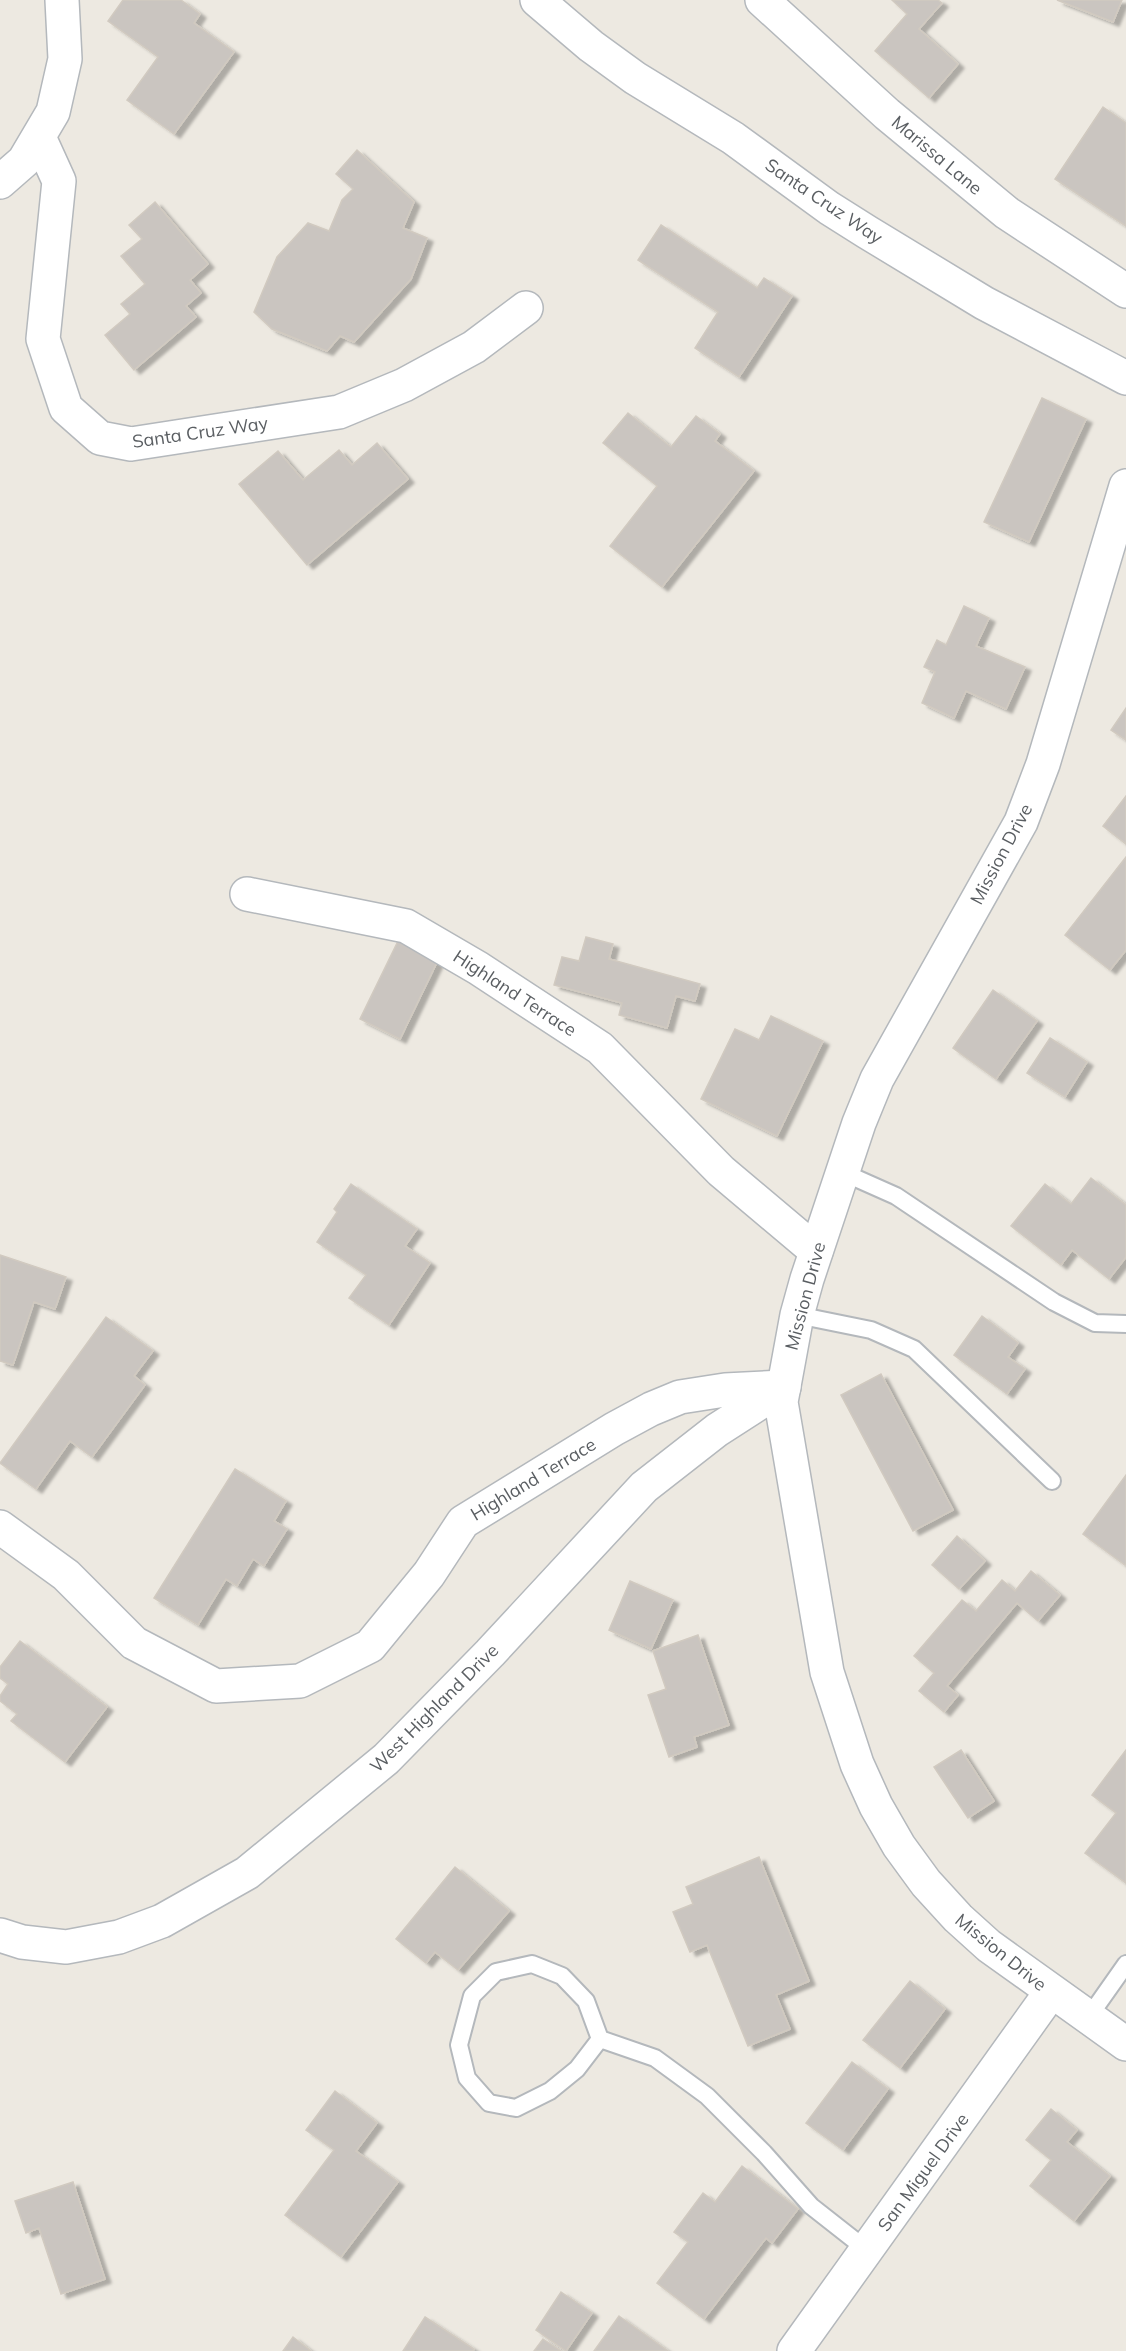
<svg xmlns="http://www.w3.org/2000/svg" width="1126" height="2351" viewBox="0 0 1126 2351" font-family="Mulish,sans-serif">
<defs>
<filter id="shadow"><feDropShadow dx="6" dy="4" stdDeviation="1.5" flood-color="#0004"/></filter>
</defs>
<rect width="100%" height="100%" fill="#ede9e1"/>
<g fill="#cac5c0" stroke="#d1cac0" stroke-width="1.5" filter="url(#shadow)">
<polygon points="123,0 181,0 200,14 194,23 234,52 174,134 127,100 158,57 108,21"/>
<polygon points="892,0 938,0 942,3 919,29 958,64 929,98 875,51 907,14"/>
<polygon points="1057,0 1122,0 1113,22"/>
<polygon points="1103,107 1126,123 1126,226 1055,179"/>
<polygon points="357,150 414,202 403,228 427,238 411,279 354,342 340,336 327,351 272,329 254,312 277,257 308,223 329,231 342,200 353,189 336,174"/>
<polygon points="155,202 208,264 190,280 201,293 186,306 196,317 134,370 105,335 130,314 121,304 145,284 121,256 142,239 129,225"/>
<polygon points="661,225 757,288 764,278 792,296 739,377 695,348 718,312 638,260"/>
<polygon points="1042,398 1086,419 1029,542 984,522"/>
<polygon points="628,413 671,447 696,416 720,434 715,441 754,471 662,587 610,546 657,486 603,443"/>
<polygon points="377,443 408,479 307,565 239,484 278,451 303,480 339,450 352,465"/>
<polygon points="964,606 989,618 976,646 1025,667 1006,709 966,691 954,718 922,703 935,672 924,667 937,640 946,645"/>
<polygon points="1126,708 1126,740 1111,730"/>
<polygon points="1126,796 1126,844 1103,826"/>
<polygon points="1126,857 1126,950 1110,970 1065,935"/>
<polygon points="586,937 613,944 609,959 700,984 695,1001 676,996 667,1028 619,1015 622,1003 554,985 562,957 579,961"/>
<polygon points="399,939 439,958 400,1039 360,1019"/>
<polygon points="993,990 1037,1021 996,1079 953,1048"/>
<polygon points="771,1016 823,1041 777,1136 701,1099 735,1029 759,1040"/>
<polygon points="1050,1038 1087,1062 1065,1097 1027,1073"/>
<polygon points="1091,1178 1126,1205 1126,1257 1109,1279 1072,1250 1061,1265 1011,1226 1045,1184 1071,1204"/>
<polygon points="351,1184 417,1229 405,1246 430,1263 389,1325 349,1298 366,1275 317,1242 337,1212 334,1209"/>
<polygon points="0,1255 66,1277 55,1309 34,1302 13,1365 0,1361"/>
<polygon points="982,1316 1018,1343 1008,1357 1025,1369 1007,1394 954,1355"/>
<polygon points="106,1317 153,1351 134,1376 145,1385 92,1457 70,1441 36,1489 0,1463"/>
<polygon points="881,1374 953,1510 913,1531 841,1395"/>
<polygon points="235,1469 286,1501 274,1521 287,1529 264,1566 253,1559 237,1586 226,1579 198,1625 154,1598"/>
<polygon points="1126,1475 1126,1564 1125,1565 1083,1534"/>
<polygon points="957,1536 985,1561 959,1589 932,1565"/>
<polygon points="1031,1571 1060,1595 1038,1621 1017,1603 947,1686 958,1695 944,1712 919,1691 934,1673 914,1656 962,1600 976,1611 1002,1580 1015,1591"/>
<polygon points="630,1581 673,1600 651,1649 609,1630"/>
<polygon points="698,1635 729,1725 694,1737 697,1747 669,1757 648,1695 666,1689 653,1651"/>
<polygon points="20,1641 107,1707 65,1762 11,1721 17,1714 0,1701 0,1696 8,1684 0,1678 0,1667"/>
<polygon points="961,1750 994,1801 968,1818 934,1767"/>
<polygon points="1126,1750 1126,1883 1085,1853 1116,1813 1092,1795"/>
<polygon points="759,1857 809,1981 776,1995 790,2029 748,2046 707,1945 690,1952 673,1912 693,1904 686,1887"/>
<polygon points="455,1867 509,1911 458,1970 435,1952 426,1963 396,1939"/>
<polygon points="910,1981 945,2009 900,2068 863,2040"/>
<polygon points="852,2062 888,2089 843,2150 806,2123"/>
<polygon points="335,2091 377,2123 356,2151 398,2182 341,2257 285,2215 334,2150 306,2130"/>
<polygon points="1051,2109 1077,2130 1067,2142 1110,2176 1074,2221 1030,2186 1051,2160 1026,2140"/>
<polygon points="742,2166 798,2209 772,2243 766,2238 704,2319 657,2283 688,2242 674,2232 703,2193 715,2202"/>
<polygon points="73,2182 105,2279 61,2294 39,2228 26,2233 15,2201"/>
<polygon points="561,2292 592,2313 566,2351 536,2330"/>
<polygon points="619,2316 668,2351 594,2351"/>
<polygon points="425,2317 474,2349 473,2351 403,2351"/>
<polygon points="293,2337 311,2351 283,2351"/>
<polygon points="543,2339 561,2351 534,2351"/>
</g>
<g fill="none" stroke-linecap="round" stroke-linejoin="round">
<g stroke="#b4b8bc" stroke-width="20">
<g id="service">
<polyline points="842,1172 896,1196 1054,1302 1095,1323 1126,1324"/>
<polyline points="797,1315 871,1330 914,1349 1052,1481"/>
<polyline points="1088,2018 1126,1964"/>
<polyline points="600,2039 586,2001 562,1976 532,1964 496,1972 472,1996 459,2045 467,2078 489,2103 516,2108 550,2091 577,2069 600,2039 655,2058 707,2096 764,2153 811,2206 867,2250"/>
</g>
</g>
<g stroke="#b4b8bc" stroke-width="36">
<g id="minor">
<polyline points="537,0 591,46 635,78 733,138 829,208 867,232 984,303 1126,378"/>
<polyline points="762,0 887,114 1007,213 1126,291"/>
<polyline points="39,137 59,181 43,339 66,408 100,438 131,444 339,412 404,385 474,347 526,308"/>
<polyline points="0,182 24,161 53,112 65,59 62,0"/>
<polyline points="247,894 406,926 478,968 600,1048 721,1171 816,1251"/>
<polyline points="0,1527 66,1575 134,1643 216,1686 300,1681 370,1646 429,1574 463,1522 614,1429 651,1409 680,1397 725,1390 783,1387"/>
<polyline points="0,1935 22,1942 66,1947 119,1937 162,1921 247,1873 386,1759 490,1653 644,1487 717,1430 784,1387"/>
<polyline points="794,2351 1051,1992"/>
</g>
</g>
<g stroke="#b4b8bc" stroke-width="36">
<polyline id="tertiary" points="1126,486 1043,764 1021,822 877,1079 859,1123 807,1279 797,1315 781,1402 827,1672 857,1764 876,1806 899,1846 926,1883 958,1918 989,1946 1126,2044"/>
</g>
<use href="#service" stroke="#fff" stroke-width="16"/>
<use href="#minor" stroke="#fff" stroke-width="33"/>
<use href="#tertiary" stroke="#fff" stroke-width="33"/>
</g>
<g text-anchor="middle" dominant-baseline="central" stroke-width="4.5" stroke-linejoin="round" paint-order="stroke">
<g font-size="18" fill="#5a5e62" stroke="#fff">
<text transform="translate(937 155) rotate(40)">Marissa Lane</text>
<text transform="translate(824 201) rotate(34)">Santa Cruz Way</text>
<text transform="translate(200 432) rotate(-8)">Santa Cruz Way</text>
<text transform="translate(1001 854) rotate(-62)">Mission Drive</text>
<text transform="translate(515 993) rotate(33)">Highland Terrace</text>
<text transform="translate(805 1296) rotate(-75)">Mission Drive</text>
<text transform="translate(533 1479) rotate(-31)">Highland Terrace</text>
<text transform="translate(434 1708) rotate(-45)">West Highland Drive</text>
<text transform="translate(1001 1952) rotate(39)">Mission Drive</text>
<text transform="translate(923 2172) rotate(-54)">San Miguel Drive</text>
</g>
</g>
</svg>
